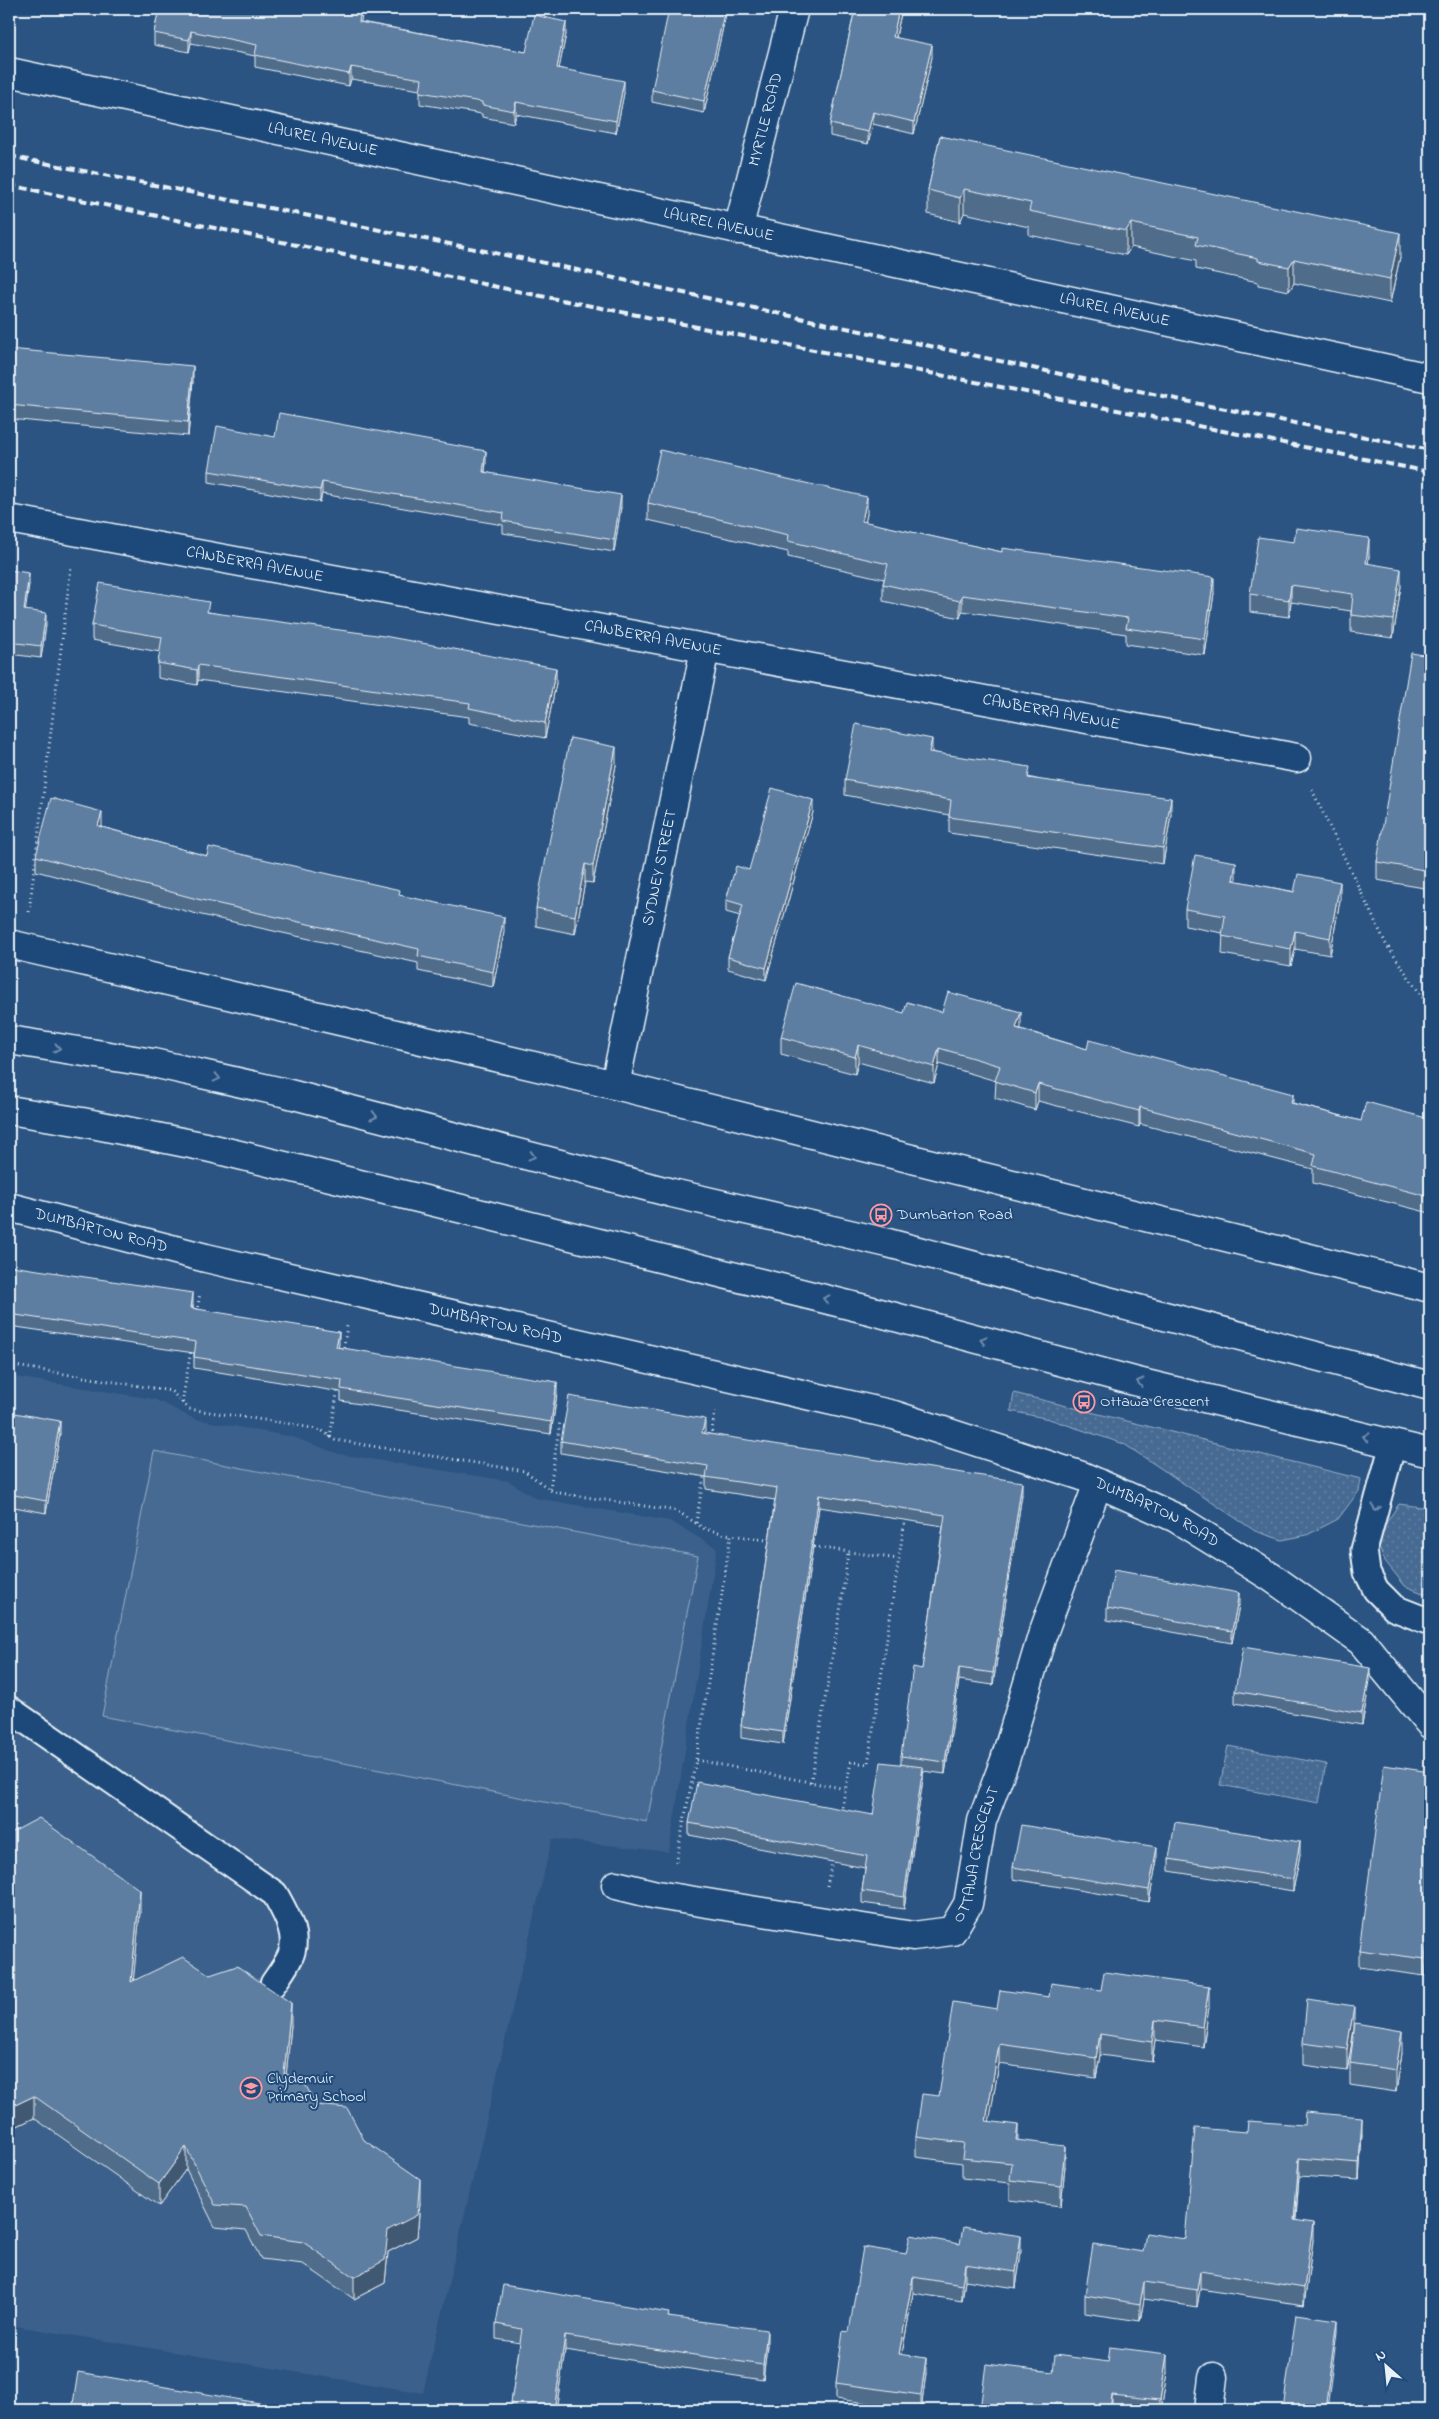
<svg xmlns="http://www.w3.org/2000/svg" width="1439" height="2419" viewBox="0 0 1439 2419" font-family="'Indie Flower',sans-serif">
<defs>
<pattern id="grass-dots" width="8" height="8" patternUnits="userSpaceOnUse" patternTransform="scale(1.25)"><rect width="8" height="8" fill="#476b93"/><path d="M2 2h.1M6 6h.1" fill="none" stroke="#6281a3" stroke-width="1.8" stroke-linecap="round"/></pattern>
</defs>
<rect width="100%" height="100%" fill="#2b5482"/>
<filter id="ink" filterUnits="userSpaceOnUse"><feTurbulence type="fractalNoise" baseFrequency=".02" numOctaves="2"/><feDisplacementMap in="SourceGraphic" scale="10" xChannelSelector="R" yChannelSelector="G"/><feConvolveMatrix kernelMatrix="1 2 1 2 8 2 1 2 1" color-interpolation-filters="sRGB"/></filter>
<g filter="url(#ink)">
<polygon fill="#3a608b" points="9,1376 154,1399 195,1419 293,1437 339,1454 509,1481 535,1498 670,1521 717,1548 669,1852 552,1839 423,2393 9,2325"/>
<g fill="url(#grass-dots)" stroke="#98aec6">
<polygon points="1014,1393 1361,1479 1359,1491 1338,1519 1307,1535 1282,1540 1255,1531 1124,1444 1049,1419 1011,1411"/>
<polygon points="1430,1503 1430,1596 1405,1586 1385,1561 1379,1547 1386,1523 1399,1504 1421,1507"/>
<polygon points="1228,1746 1326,1764 1319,1803 1220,1785"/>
</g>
<polygon fill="#476b93" stroke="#98aec6" points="154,1451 698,1556 647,1822 102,1716"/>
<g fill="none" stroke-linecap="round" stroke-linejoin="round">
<g stroke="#e8f1f8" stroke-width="29">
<g id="lane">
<polyline points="1393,1444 1364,1550 1367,1572 1376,1590 1394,1608 1430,1622"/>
<path d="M9 1709 275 1894C285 1912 300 1936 290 1957 286 1966 279 1975 273 1984"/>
</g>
</g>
<g stroke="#e8f1f8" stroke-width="31">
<g id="street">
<path id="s1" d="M9 72 1430 378"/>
<path id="s2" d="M738 230 794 9"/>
<path id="s3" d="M9 519 1297 758"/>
<polyline points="9,944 615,1085 1430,1288"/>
<path id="s4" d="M615 1085 705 649"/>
<path id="s5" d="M9 1207 206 1258 894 1415 1082 1476 1176 1518 1271 1577 1361 1641 1430 1724"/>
<path id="s6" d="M616 1885 657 1895 913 1936 952 1931 968 1904 982 1821 1005 1760 1042 1636 1098 1483"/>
<polyline points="1209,2410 1213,2377"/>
</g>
</g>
<g stroke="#e8f1f8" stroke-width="31">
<g id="primary">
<polyline points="9,1040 153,1063 282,1092 672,1193 888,1243 1430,1386"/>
<polyline points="9,1110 82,1122 206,1147 430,1201 869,1310 1134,1381 1430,1453"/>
</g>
</g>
<g stroke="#e8f1f8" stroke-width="3" stroke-dasharray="1 4" stroke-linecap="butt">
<polyline points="1312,790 1386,944 1430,1008"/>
<polyline points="29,912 71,566"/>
<polyline points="197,1312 200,1293"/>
<polyline points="343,1352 347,1326"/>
<polyline points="9,1365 171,1391 189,1409 291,1424 321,1430 335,1440 525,1471 553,1492 677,1511 705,1529 731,1535"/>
<polyline points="182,1403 191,1350"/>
<polyline points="330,1437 338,1388"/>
<polyline points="711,1437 715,1411"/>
<polyline points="550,1489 560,1421"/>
<polyline points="696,1523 704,1475"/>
<polyline points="809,1546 898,1559"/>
<polyline points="696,1760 846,1789"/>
<polyline points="811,1782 843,1593 848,1552"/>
<polyline points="841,1812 851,1762 868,1764 905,1518"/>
<polyline points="676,1862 696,1760 731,1535 773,1541"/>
<polyline points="827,1886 833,1857"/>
</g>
<use href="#lane" stroke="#1f4a7a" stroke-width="25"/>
<use href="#street" stroke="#1f4a7a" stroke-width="28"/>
<use href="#primary" stroke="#1f4a7a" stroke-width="28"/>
<g stroke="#e8f1f8" stroke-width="4" stroke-dasharray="8 4" stroke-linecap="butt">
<polyline points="9,156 540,262 1195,403 1430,450"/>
<polyline points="9,185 531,294 1430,472"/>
</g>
</g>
<g fill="#506c8a" stroke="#e8f1f8">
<polygon points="159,9 361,22 526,52 566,34 559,68 624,93 616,133 516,114 514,123 482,117 482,114 420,104 420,90 351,79 349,86 255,67 255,56 191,43 189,52 154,45 154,33"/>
<polygon points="727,9 704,113 652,102 652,90"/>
<polygon points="855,9 902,9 896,37 932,57 914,134 873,124 868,144 830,136 830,124"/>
<polygon points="940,136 1400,257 1390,303 1294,283 1289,291 1258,285 1258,282 1196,269 1196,261 1131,247 1126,255 1029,235 1029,227 964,213 960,222 928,214 928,190"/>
<polygon points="9,349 193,381 188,436 9,419"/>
<polygon points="275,437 486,463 485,472 621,507 614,552 503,533 503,525 322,494 320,502 209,482 209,471"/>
<polygon points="648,503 867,514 865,522 1002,552 1214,593 1205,655 1126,644 1126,634 962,611 960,618 883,601 883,584 884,579 788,557 788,552 648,520"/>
<polygon points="1369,556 1368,564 1401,586 1393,638 1351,632 1351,611 1291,602 1289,617 1250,612 1250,594"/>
<polygon points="9,570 29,584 25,610 46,625 41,658 9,654"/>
<polygon points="209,612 556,683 545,738 469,723 469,717 198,680 197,685 158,678 158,663 160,652 92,640 92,625"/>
<polygon points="1430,656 1430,889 1377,880 1377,862"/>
<polygon points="932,752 1171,814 1163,864 949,833 949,815 845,795 845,780"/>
<polygon points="616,765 593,883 585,882 575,934 536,926 536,908"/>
<polygon points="813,812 766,980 728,969 728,957 740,916 726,912 726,900 749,870"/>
<polygon points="102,827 207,856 400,896 504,932 493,987 418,971 418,963 197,914 36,871 36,856"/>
<polygon points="1236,881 1340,900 1330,955 1295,949 1291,966 1222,954 1223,933 1185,926 1185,909"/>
<polygon points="942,1012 1021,1029 1087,1049 1361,1121 1430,1119 1430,1213 1313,1183 1313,1169 1140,1124 1139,1127 1038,1101 1035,1110 995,1098 996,1081 939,1064 934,1083 858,1062 855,1074 781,1054 781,1037 904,1013"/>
<polygon points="9,1283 193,1305 193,1308 339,1344 338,1347 557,1394 551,1434 341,1401 341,1392 194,1368 194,1353 9,1326"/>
<polygon points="9,1412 60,1433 46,1513 9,1506"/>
<polygon points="705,1431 704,1433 1022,1494 993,1685 959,1680 945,1774 923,1771 923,1779 904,1909 862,1903 862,1891 865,1868 689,1835 689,1823 873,1815 901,1764 901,1756 922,1669 943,1526 819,1507 783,1744 741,1738 741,1726 775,1500 706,1489 706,1477 561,1453 561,1441"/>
<polygon points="1239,1605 1232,1643 1107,1620 1107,1608"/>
<polygon points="1370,1680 1362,1725 1235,1703 1235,1691"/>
<polygon points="1430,1772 1425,1976 1359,1967 1359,1950"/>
<polygon points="9,1834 140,1912 133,1980 210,1975 291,2025 286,2075 316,2105 364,2140 420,2202 417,2237 388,2252 385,2283 354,2299 303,2264 261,2259 246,2230 215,2227 186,2169 159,2206 34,2118 9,2130"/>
<polygon points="1300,1854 1293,1891 1169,1871 1169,1859"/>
<polygon points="1157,1859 1149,1902 1013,1879 1013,1867"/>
<polygon points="1049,1997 1209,2007 1203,2047 1155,2040 1152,2062 1100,2055 1096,2078 999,2064 989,2122 1018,2141 1065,2166 1061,2206 1010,2200 1010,2183 962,2178 962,2163 916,2157 916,2137 939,2096 997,2009"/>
<polygon points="1354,2029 1347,2071 1303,2065 1303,2043"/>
<polygon points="1402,2053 1396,2092 1350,2085 1350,2063"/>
<polygon points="1247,2132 1362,2134 1359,2180 1299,2176 1296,2220 1313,2240 1304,2305 1200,2289 1197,2307 1144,2299 1140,2321 1085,2313 1085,2295 1143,2252 1185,2239"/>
<polygon points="960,2244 1021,2252 1016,2288 965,2280 962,2301 913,2293 902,2354 926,2373 921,2410 836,2399 836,2383 849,2332 906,2254"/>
<polygon points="1430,2282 1430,2338 1426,2337 1426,2320"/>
<polygon points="669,2317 767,2345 763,2380 565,2350 556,2410 510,2410 520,2343 496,2339 496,2324"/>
<polygon points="1053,2372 1167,2372 1161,2410 980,2410"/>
</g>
<g fill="#415871" stroke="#e8f1f8">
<polygon points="361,9 363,9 359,34 359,22"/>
<polygon points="725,9 727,9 704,113 704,101"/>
<polygon points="899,9 902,9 893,49 893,37"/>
<polygon points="566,22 566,34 557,79 557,68"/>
<polygon points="191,31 191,43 189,52 189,40"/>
<polygon points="932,45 932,57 914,134 914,122"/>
<polygon points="351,67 351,79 349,86 349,74"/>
<polygon points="624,81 624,93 616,133 616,121"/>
<polygon points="516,102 516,114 514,123 514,111"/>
<polygon points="873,112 873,124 868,144 868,132"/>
<polygon points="964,189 964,213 960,222 960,198"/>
<polygon points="1131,223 1131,247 1126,255 1126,231"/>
<polygon points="1400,233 1400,257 1390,303 1390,279"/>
<polygon points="1294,259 1294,283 1289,291 1289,267"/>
<polygon points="193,366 193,381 188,436 188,422"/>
<polygon points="486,451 486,463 483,484 483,472"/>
<polygon points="322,482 322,494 320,502 320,490"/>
<polygon points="621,495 621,507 614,552 614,540"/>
<polygon points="867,497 867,514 862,538 862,521"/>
<polygon points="1369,538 1369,556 1366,581 1366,563"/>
<polygon points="1401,569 1401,586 1393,638 1393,620"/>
<polygon points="29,573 29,584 24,622 24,610"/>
<polygon points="1214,577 1214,593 1205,655 1205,639"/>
<polygon points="1291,585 1291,602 1289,617 1289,600"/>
<polygon points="962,595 962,611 960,618 960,601"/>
<polygon points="46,613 46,625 41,658 41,646"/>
<polygon points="198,665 198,680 197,685 197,670"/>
<polygon points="556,668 556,683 545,738 545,723"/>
<polygon points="932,739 932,755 929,752"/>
<polygon points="616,747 616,765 593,883 593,866"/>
<polygon points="1171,798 1171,814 1163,864 1163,848"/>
<polygon points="813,800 813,812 766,980 766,968"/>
<polygon points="102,812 102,827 98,841 98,826"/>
<polygon points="1236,862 1236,880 1233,898 1233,880"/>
<polygon points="585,864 585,882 575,934 575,916"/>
<polygon points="1340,882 1340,900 1330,955 1330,938"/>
<polygon points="504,917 504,932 493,987 493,972"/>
<polygon points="1295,931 1295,949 1291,966 1291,949"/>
<polygon points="1021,1012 1021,1029 1016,1028"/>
<polygon points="858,1045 858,1062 855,1074 855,1057"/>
<polygon points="939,1048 939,1064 934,1083 934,1067"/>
<polygon points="1038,1084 1038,1101 1035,1110 1035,1093"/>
<polygon points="1293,1094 1293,1110 1291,1103"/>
<polygon points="1140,1107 1140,1124 1139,1127 1139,1111"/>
<polygon points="193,1293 193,1305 191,1320 191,1308"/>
<polygon points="339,1332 339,1344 336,1359 336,1347"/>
<polygon points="557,1382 557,1394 551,1434 551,1422"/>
<polygon points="705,1419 705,1431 702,1445 702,1433"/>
<polygon points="60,1421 60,1433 46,1513 46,1501"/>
<polygon points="1022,1482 1022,1494 993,1685 993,1673"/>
<polygon points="819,1495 819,1507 783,1744 783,1732"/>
<polygon points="1239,1593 1239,1605 1232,1643 1232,1631"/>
<polygon points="959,1668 959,1680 945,1774 945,1762"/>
<polygon points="1370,1668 1370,1680 1362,1725 1362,1713"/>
<polygon points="923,1767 923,1779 904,1909 904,1897"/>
<polygon points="1300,1842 1300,1854 1293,1891 1293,1879"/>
<polygon points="1157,1847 1157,1859 1149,1902 1149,1890"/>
<polygon points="140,1890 140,1912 131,2004 131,1982"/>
<polygon points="1430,1922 1430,1940 1425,1976 1425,1959"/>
<polygon points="1209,1986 1209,2007 1203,2047 1203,2027"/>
<polygon points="291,2003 291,2025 284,2097 284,2074"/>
<polygon points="1354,2006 1354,2029 1347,2071 1347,2049"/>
<polygon points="1155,2020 1155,2040 1152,2062 1152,2042"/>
<polygon points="1402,2031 1402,2053 1396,2092 1396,2070"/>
<polygon points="1100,2034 1100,2055 1096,2078 1096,2058"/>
<polygon points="999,2044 999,2064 986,2141 986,2121"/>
<polygon points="34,2096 34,2118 9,2130 9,2108"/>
<polygon points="1362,2117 1362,2134 1359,2180 1359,2163"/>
<polygon points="1018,2125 1018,2146 1016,2140"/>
<polygon points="1065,2146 1065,2166 1061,2206 1061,2186"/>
<polygon points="186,2147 186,2169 159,2206 159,2184"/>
<polygon points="1299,2158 1299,2176 1294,2237 1294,2220"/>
<polygon points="420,2179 420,2202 417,2237 388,2252 385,2283 354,2299 354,2277"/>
<polygon points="1313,2223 1313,2240 1304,2305 1304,2288"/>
<polygon points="1021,2236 1021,2252 1016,2288 1016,2272"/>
<polygon points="965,2264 965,2280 962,2301 962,2285"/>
<polygon points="1200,2271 1200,2289 1197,2307 1197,2290"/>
<polygon points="913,2277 913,2293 899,2370 899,2354"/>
<polygon points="1144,2282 1144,2299 1140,2321 1140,2304"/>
<polygon points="1337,2320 1337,2332 1327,2410 1325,2410"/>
<polygon points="767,2330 767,2345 763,2380 763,2365"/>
<polygon points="565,2336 565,2350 556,2410 554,2410"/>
<polygon points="1167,2354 1167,2372 1161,2410 1160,2410 1160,2400"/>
<polygon points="926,2358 926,2373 921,2410 921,2395"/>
<polygon points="1112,2395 1112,2410 1110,2410"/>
</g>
<g fill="#5d7da1" stroke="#e8f1f8">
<polygon points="159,9 321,9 329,11 329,9 361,9 359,22 526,52 534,15 566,22 557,68 624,81 616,121 516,102 514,111 482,105 482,102 420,92 422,79 351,67 349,74 255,55 257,45 191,31 189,40 154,33"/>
<polygon points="669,9 725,9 704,101 652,90"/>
<polygon points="855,9 899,9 893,37 932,45 914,122 873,112 868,132 830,124"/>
<polygon points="940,136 1400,233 1390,279 1294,259 1289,267 1258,261 1258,258 1196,245 1198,237 1131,223 1126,231 1029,211 1031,203 964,189 960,198 928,190"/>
<polygon points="9,349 193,366 188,422 9,405"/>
<polygon points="279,413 486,451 483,472 621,495 614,540 503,521 504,513 322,482 320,490 209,471 217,426 275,437"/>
<polygon points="660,450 867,497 862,521 1002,552 1002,548 1214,577 1205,639 1126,628 1128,618 962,595 960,601 883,584 888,564 788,541 789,535 648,503"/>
<polygon points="1296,528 1369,538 1366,563 1401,569 1393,620 1351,615 1353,594 1291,585 1289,600 1250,594 1258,537 1294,542"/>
<polygon points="9,570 29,573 24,610 46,613 41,646 9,642"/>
<polygon points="100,583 209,602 207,612 384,636 556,668 545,723 469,708 470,703 198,665 197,670 158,663 162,637 92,625"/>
<polygon points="1411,653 1430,656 1430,871 1377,862"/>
<polygon points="856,724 932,739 929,752 1030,767 1028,778 1171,798 1163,848 949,817 951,800 845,780"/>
<polygon points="570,738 616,747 593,866 585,864 575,916 536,908"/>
<polygon points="772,788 813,800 766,968 728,957 743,905 726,900 736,866 749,870"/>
<polygon points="51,798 102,812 98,826 207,856 209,847 400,890 399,895 504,917 493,972 418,956 419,949 197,899 36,856"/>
<polygon points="1195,855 1236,862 1233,880 1294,892 1298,874 1340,882 1330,938 1295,931 1291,949 1222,936 1225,916 1185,909"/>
<polygon points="796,983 904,1013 907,1002 942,1012 948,992 1021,1012 1016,1028 1087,1049 1089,1040 1293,1094 1291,1103 1361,1121 1366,1102 1430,1119 1430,1197 1313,1166 1316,1154 1140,1107 1139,1111 1038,1084 1035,1093 995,1081 1000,1066 939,1048 934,1067 858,1045 855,1057 781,1037"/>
<polygon points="11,1266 193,1293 191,1308 339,1332 336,1347 557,1382 551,1422 341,1389 342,1380 194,1357 196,1342 9,1314 9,1283"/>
<polygon points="569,1396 705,1419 702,1433 1022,1482 993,1673 959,1668 945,1762 901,1756 913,1667 922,1669 945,1515 819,1495 783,1732 741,1726 777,1488 706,1477 708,1466 561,1441"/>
<polygon points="9,1412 60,1421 46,1501 9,1494"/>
<polygon points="1114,1570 1239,1593 1232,1631 1107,1608"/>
<polygon points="1243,1647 1370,1668 1362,1713 1235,1691"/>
<polygon points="881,1762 923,1767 904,1897 862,1891 867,1856 689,1823 697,1782 873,1815"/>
<polygon points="1384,1765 1430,1772 1430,1922 1425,1959 1359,1950"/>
<polygon points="39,1818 140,1890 131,1982 183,1957 210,1975 237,1966 291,2003 284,2074 302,2078 316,2105 347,2108 364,2140 420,2179 417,2215 388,2230 385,2260 354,2277 303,2242 261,2236 246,2207 215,2205 186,2147 159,2184 34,2096 9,2108 9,1834"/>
<polygon points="1175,1822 1300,1842 1293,1879 1169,1859"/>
<polygon points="1021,1825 1157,1847 1149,1890 1013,1867"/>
<polygon points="1104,1972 1209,1986 1203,2027 1155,2020 1152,2042 1100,2034 1096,2058 999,2044 986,2121 1018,2125 1016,2140 1065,2146 1061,2186 1010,2180 1012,2163 962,2158 964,2143 916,2137 922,2094 939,2096 953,2002 997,2009 1000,1990 1049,1997 1051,1983 1101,1990"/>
<polygon points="1307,1999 1354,2006 1347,2049 1303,2043"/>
<polygon points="1355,2023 1402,2031 1396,2070 1350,2063"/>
<polygon points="1305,2112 1362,2117 1359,2163 1299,2158 1294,2220 1313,2223 1304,2288 1200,2271 1197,2290 1144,2282 1140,2304 1085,2295 1093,2244 1143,2252 1146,2233 1185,2239 1195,2128 1247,2132 1248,2121 1304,2125"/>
<polygon points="963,2227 1021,2236 1016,2272 965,2264 962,2285 913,2277 899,2354 926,2358 921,2395 836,2383 843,2331 849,2332 863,2247 906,2254 910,2235 960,2244"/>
<polygon points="1430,2282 1430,2320 1426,2320"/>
<polygon points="503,2285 669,2313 668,2317 767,2330 763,2365 565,2336 554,2410 510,2410 522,2329 496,2324"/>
<polygon points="1296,2314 1337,2320 1325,2410 1283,2410"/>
<polygon points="1110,2347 1167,2354 1160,2400 1112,2395 1110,2410 1055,2403 1054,2410 980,2410 986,2364 1053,2372 1055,2355 1108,2362"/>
<polygon points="78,2372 265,2404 264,2410 72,2410"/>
</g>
<defs><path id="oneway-chevron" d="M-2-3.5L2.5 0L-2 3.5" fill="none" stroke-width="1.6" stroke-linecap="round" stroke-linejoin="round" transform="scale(1.25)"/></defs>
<g stroke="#6f8dac">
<use href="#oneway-chevron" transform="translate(57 1048) rotate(9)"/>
<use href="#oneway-chevron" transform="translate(217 1078) rotate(13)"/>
<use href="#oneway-chevron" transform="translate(374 1116) rotate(14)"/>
<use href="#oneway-chevron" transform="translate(532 1156) rotate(15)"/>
<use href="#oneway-chevron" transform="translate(826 1299) rotate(-166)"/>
<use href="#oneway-chevron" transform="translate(983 1340) rotate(-165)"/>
<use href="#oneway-chevron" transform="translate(1140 1382) rotate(-166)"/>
<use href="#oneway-chevron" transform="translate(1366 1437) rotate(-166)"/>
<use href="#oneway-chevron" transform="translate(1376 1508) rotate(106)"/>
</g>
</g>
<defs>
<g id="bus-ring" transform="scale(1.125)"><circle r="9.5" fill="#1f4a7a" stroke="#ff9aa2" stroke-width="1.5"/><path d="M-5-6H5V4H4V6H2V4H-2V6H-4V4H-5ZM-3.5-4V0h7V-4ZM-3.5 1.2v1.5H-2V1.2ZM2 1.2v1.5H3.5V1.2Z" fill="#ff9aa2"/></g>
<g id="school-ring" transform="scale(1.125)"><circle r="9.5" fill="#1f4a7a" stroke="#ff9aa2" stroke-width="1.5"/><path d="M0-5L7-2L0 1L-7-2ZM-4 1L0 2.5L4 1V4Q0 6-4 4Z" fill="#ff9aa2"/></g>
</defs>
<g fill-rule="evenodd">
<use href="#bus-ring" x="881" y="1215"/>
<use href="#bus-ring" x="1084" y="1402"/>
<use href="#school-ring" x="251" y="2088"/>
</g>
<g text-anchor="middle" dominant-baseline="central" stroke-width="4" stroke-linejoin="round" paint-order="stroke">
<g font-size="16" fill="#e8f1f8" stroke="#1f4a7a">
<text stroke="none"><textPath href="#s2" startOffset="114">MYRTLE ROAD</textPath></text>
<text stroke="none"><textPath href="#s1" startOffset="321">LAUREL AVENUE</textPath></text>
<text stroke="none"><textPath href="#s1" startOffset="726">LAUREL AVENUE</textPath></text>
<text stroke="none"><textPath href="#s1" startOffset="1131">LAUREL AVENUE</textPath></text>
<text stroke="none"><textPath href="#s3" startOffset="250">CANBERRA AVENUE</textPath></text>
<text stroke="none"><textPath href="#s3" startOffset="655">CANBERRA AVENUE</textPath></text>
<text stroke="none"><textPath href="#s3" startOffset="1060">CANBERRA AVENUE</textPath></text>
<text stroke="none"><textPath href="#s4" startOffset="222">SYDNEY STREET</textPath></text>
<text stroke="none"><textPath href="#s5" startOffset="95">DUMBARTON ROAD</textPath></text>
<text stroke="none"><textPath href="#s5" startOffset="500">DUMBARTON ROAD</textPath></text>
<text stroke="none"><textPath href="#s5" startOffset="1190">DUMBARTON ROAD</textPath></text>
<text stroke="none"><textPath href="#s6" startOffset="422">OTTAWA CRESCENT</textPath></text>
</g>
<g font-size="16" fill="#e8f1f8" stroke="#1f4a7a" text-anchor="start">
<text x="897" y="1215">Dumbarton Road</text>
<text x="1100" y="1402">Ottawa Crescent</text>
<text x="267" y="2079">Clydemuir<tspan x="267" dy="18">Primary School</tspan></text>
</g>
</g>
<rect width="1439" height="2419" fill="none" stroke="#1f4a7a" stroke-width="30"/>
<rect x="15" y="15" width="1409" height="2389" fill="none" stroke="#e8f1f8" stroke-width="2" filter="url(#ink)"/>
<g transform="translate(1386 2366) rotate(333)" stroke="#1f4a7a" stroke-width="4" paint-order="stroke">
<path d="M0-4L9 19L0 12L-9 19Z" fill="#e8f1f8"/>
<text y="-8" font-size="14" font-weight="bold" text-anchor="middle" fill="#e8f1f8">N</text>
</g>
</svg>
